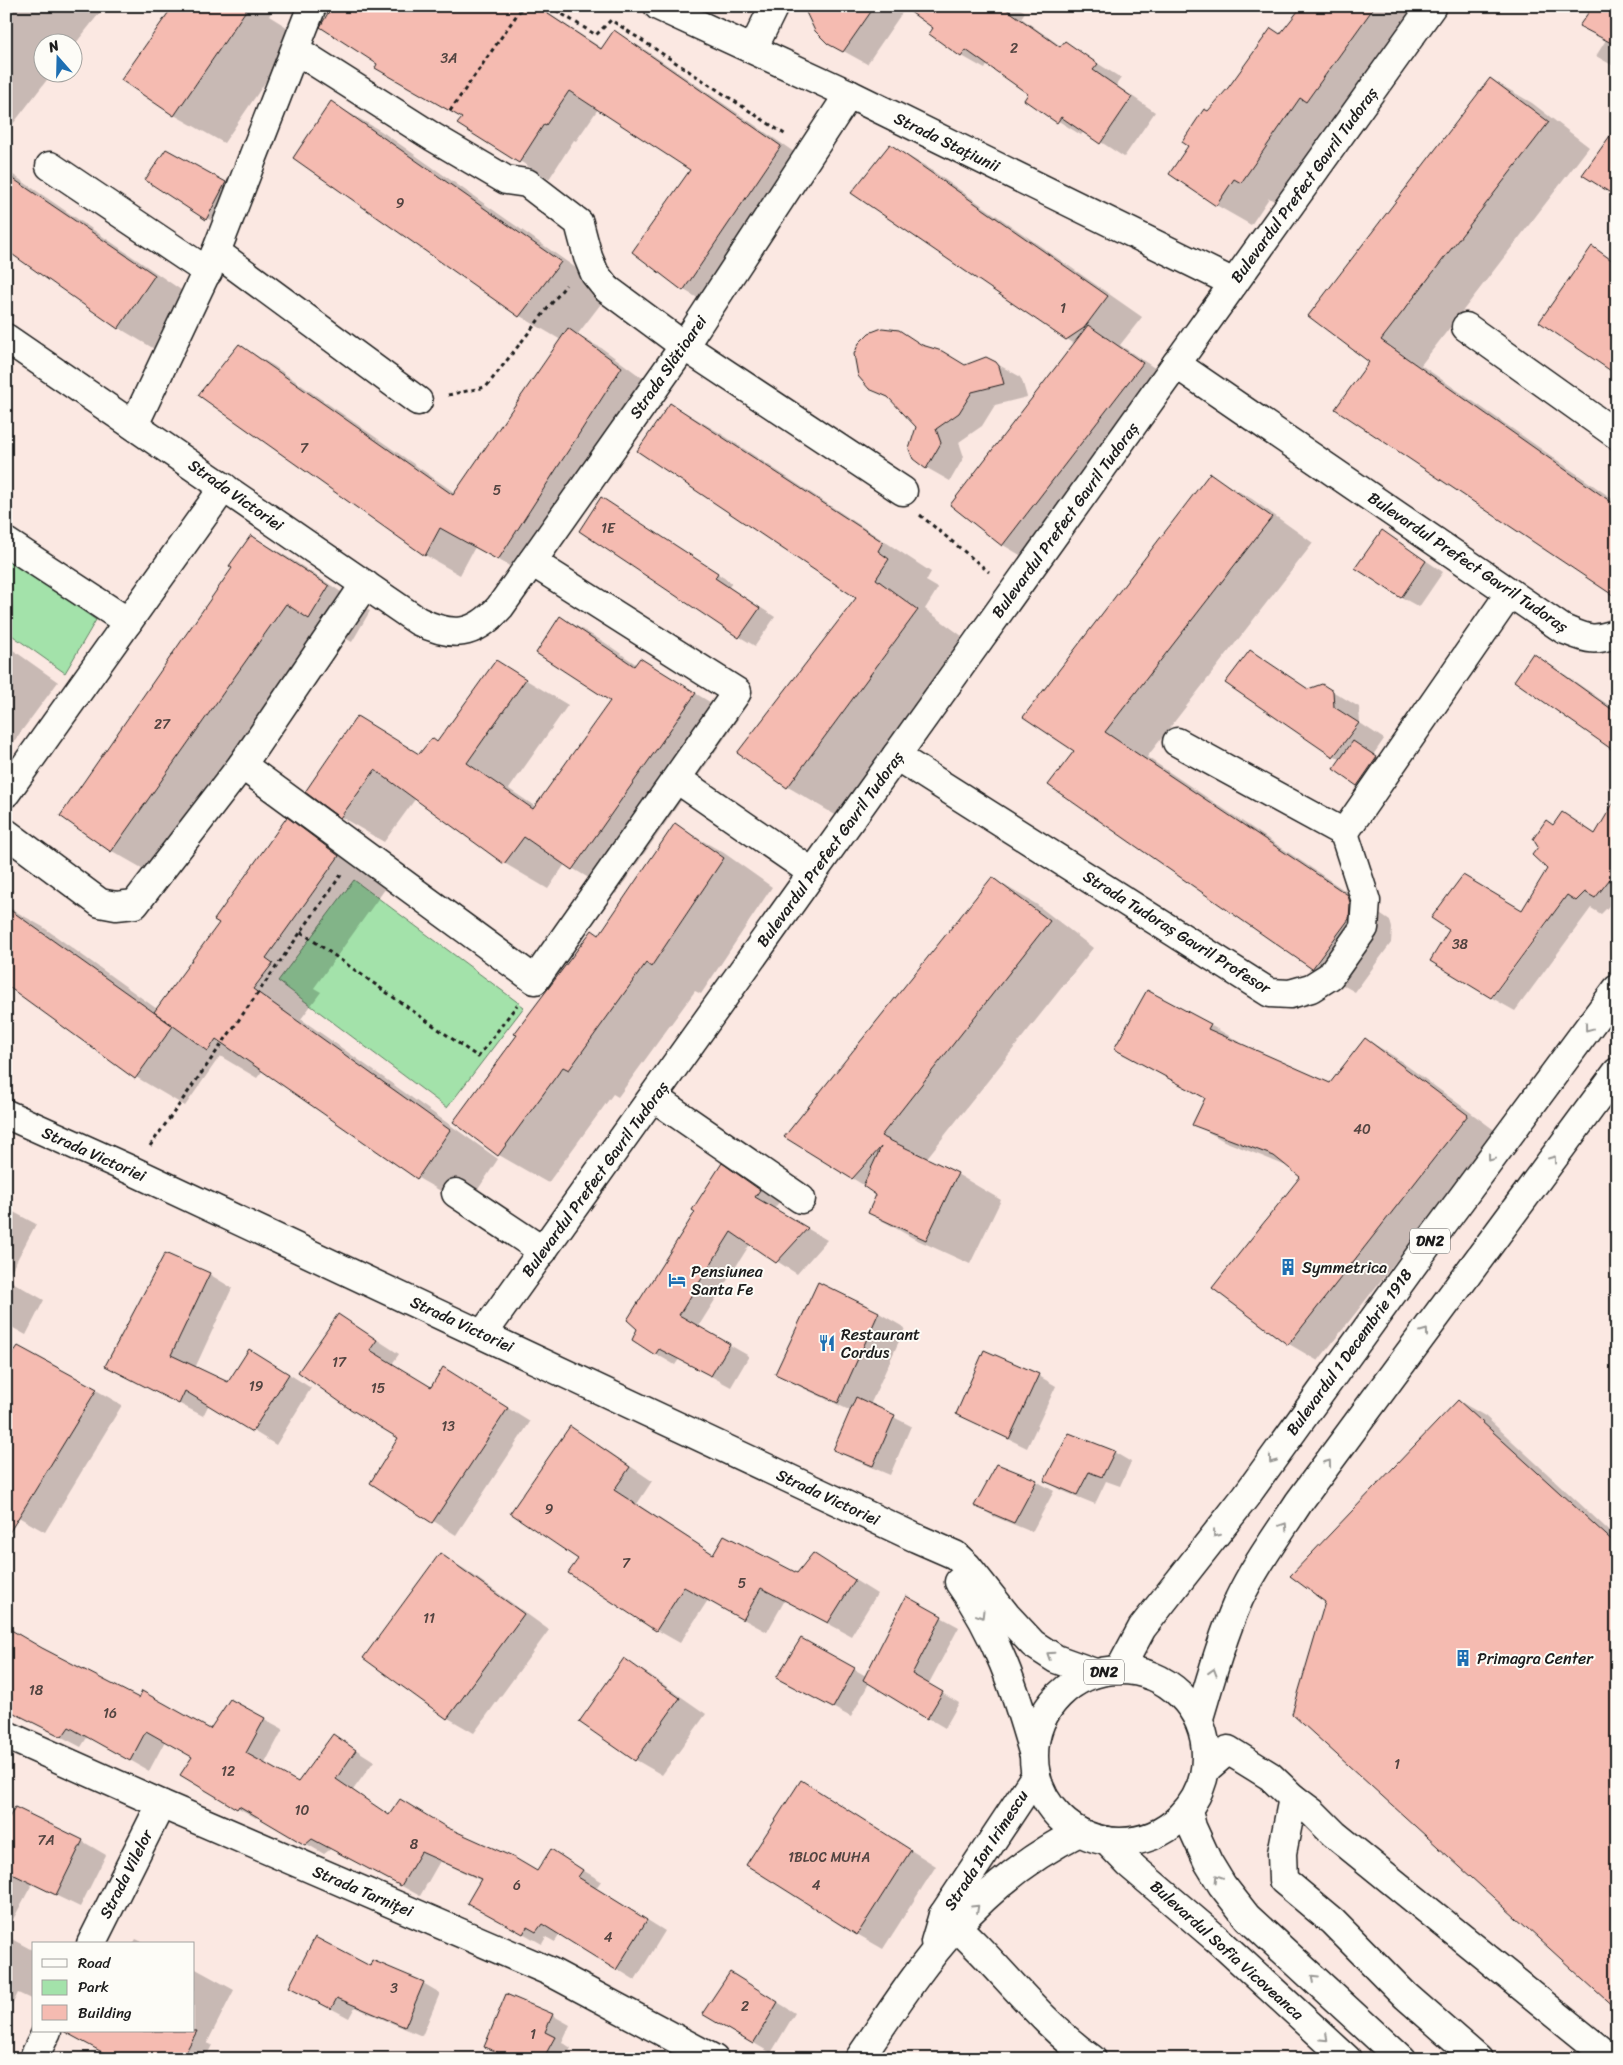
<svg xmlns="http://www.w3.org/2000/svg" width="1623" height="2065" viewBox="0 0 1623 2065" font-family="Sriracha,sans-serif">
<rect width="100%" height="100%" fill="#fbe8e2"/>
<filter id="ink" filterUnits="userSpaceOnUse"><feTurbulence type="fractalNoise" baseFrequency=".02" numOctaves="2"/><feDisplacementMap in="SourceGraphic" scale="10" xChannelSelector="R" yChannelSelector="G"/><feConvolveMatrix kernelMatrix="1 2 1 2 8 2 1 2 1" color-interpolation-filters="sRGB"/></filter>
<g filter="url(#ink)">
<g fill="#a3e2aa" stroke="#607f63">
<polygon points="6,557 96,620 65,673 6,631"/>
<polygon points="354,880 524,1007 447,1108 278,981"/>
</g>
<g fill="#0003">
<polygon points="6,6 105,6 72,48 72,42 42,42 42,72 53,72 6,133"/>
<polygon points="174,6 275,6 269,16 298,34 224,143 174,115"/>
<polygon points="334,6 537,6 603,49 614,32 644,49 810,163 713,307 684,290 692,170 598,109 576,141 574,140 549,179 459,124 463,117 378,64"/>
<polygon points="809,6 1017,6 1025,12 1021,18 1062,47 1065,43 1121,78 1116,85 1155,112 1124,157 1084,131 1081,135 1025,100 1030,94 988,64 985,69 962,56 935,28 906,7 867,64 829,43"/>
<polygon points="1303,6 1425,6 1341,121 1335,117 1276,202 1269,198 1251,225 1216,205 1189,145 1208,113 1281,35"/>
<polygon points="1617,6 1617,68 1596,56 1606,40"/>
<polygon points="1491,79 1532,103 1589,147 1421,365 1617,502 1617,596 1371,362"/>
<polygon points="332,103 381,131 610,292 577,335 603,349 656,388 533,579 475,547 460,575 425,555 240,346 274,366 455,493 561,340 520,316 295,158"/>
<polygon points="890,146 924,165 1142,317 1120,345 1177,383 1037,565 1003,545 1075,344 1067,339"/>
<polygon points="167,150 234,188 215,223 147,180"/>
<polygon points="6,170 203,305 168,357 119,328 6,248"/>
<polygon points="1592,248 1617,262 1617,373"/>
<polygon points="899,331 928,349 965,367 995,363 1019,376 1022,380 1027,397 995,405 982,426 959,442 964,457 950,481 927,468 914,458 918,426 894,401 870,388"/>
<polygon points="671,404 720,433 931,572 926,581 938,588 925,609 966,639 837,816 788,787 738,752 858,597"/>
<polygon points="1210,475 1252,499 1313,543 1147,757 1390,921 1392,928 1391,943 1355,992 1313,968 1050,785 1076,751"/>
<polygon points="602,499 732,583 729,587 775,617 755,646 740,637"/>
<polygon points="1382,531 1443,572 1419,607 1401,597"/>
<polygon points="252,536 294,561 370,611 352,642 327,628 154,875 112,851 62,816 233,568"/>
<polygon points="561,617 604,642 637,665 640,660 738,719 616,894 565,864 548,889 504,863 416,798 384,842 341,817 306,791 420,755 437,743 496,662 568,705 509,789 536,807 612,701"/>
<polygon points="6,645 58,682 6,752"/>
<polygon points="1250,651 1310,690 1322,685 1359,707 1360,723 1384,739 1373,755 1385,763 1366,789 1358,785 1341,760 1227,683"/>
<polygon points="1534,655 1557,669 1617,711 1617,751"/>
<polygon points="1617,799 1617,909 1610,905 1601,914 1591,908 1515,1011 1492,998 1548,922 1522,911 1549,869 1553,826 1563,814 1596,834"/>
<polygon points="287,819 336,847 388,885 314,988 321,992 301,1019 498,1159 467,1206 418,1178 263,1070 257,1078 220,1056 185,1106 136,1077 6,983 6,906 43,927 157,1009 221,923"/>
<polygon points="675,825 724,853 772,887 701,994 695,991 618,1097 613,1094 548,1183 499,1155 600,936"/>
<polygon points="992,878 1036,904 1093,948 926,1159 957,1174 1001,1200 970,1264 913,1238 869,1213 878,1194 852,1178"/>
<polygon points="1210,1025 1240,1042 1238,1044 1331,1085 1366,1039 1395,1057 1497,1132 1318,1361 1289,1344 1302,1177 1289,1167 1224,1141 1194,1124 1206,1099 1115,1049"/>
<polygon points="722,1165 779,1202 774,1209 827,1240 797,1274 750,1244 698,1327 749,1356 731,1387 679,1359 675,1365 656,1354 697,1212"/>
<polygon points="6,1208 36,1224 7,1279 44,1300 26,1335 6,1324"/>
<polygon points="209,1274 232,1288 195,1368 229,1384 273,1364 311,1388 276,1445 209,1404 203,1416 130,1378"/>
<polygon points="818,1284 879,1313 905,1328 870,1405 911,1426 890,1475 852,1459 834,1449 851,1411 803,1388 777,1373"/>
<polygon points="339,1315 399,1354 392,1364 432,1388 466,1382 530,1422 456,1535 372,1483 400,1438"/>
<polygon points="985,1352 1039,1376 1056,1386 1027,1448 957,1414"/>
<polygon points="96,1390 122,1405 45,1532 6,1510"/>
<polygon points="1459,1401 1485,1416 1617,1538 1617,2008"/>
<polygon points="570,1427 593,1441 652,1481 637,1504 715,1555 797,1575 813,1554 877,1594 851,1636 785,1600 767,1632 708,1600 680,1643 657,1630 579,1559"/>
<polygon points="1114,1452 1131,1462 1120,1486 1106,1481 1095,1504 1063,1491 1046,1481"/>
<polygon points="998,1465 1036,1481 1054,1491 1032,1532 993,1516 976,1506"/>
<polygon points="440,1554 466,1570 549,1630 474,1733 448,1718 365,1658"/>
<polygon points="906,1598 959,1627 928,1685 959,1703 945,1728 869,1683 851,1717 795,1687 802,1640 866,1676"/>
<polygon points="43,1650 139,1699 211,1731 231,1701 283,1729 264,1765 299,1783 333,1735 374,1761 353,1790 390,1816 448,1829 538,1872 551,1851 601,1881 596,1888 665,1931 635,1980 560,1934 555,1942 546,1937 542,1944 487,1913 482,1881 440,1861 420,1896 332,1848 324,1854 258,1816 256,1818 181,1775 194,1756 165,1741 149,1771 88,1736 81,1747 8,1709"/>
<polygon points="624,1660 650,1675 706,1714 662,1775 636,1760 581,1722"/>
<polygon points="801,1781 936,1866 883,1949 857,1934"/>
<polygon points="6,1813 82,1841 106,1855 80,1907 32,1884 9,1927 6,1926"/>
<polygon points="6,1936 34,1951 34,1998 33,2000 18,1993 6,2017"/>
<polygon points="136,1939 146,1944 133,1944"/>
<polygon points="194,1968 234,1990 207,2043 212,2045 205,2059 116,2059 194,2031"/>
<polygon points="423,1983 440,1993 422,2036 355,2007 349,2018 308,1996"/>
<polygon points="747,1983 795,2013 771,2053 704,2014"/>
<polygon points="552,2015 570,2025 562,2042 571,2048 565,2059 509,2059 485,2046"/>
</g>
<g fill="#f5bbb1" stroke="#1c1c1c">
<polygon points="173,6 249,6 174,116 121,80"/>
<polygon points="332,6 536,6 601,49 614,30 781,146 683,291 632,252 690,170 569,91 546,125 544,124 519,163 457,124 462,118 375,68 377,64 320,27"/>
<polygon points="803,6 875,6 843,52 828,44 815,31"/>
<polygon points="902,6 1002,6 1060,47 1065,41 1098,64 1093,70 1132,97 1100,144 1061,117 1057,123 1024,100 1028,94 966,50 961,57 929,34 933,28"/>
<polygon points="1302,6 1375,6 1306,102 1300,98 1241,183 1234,179 1216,206 1169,174 1188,146 1182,142 1204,109 1208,111 1228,88 1271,28 1280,34"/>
<polygon points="1593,6 1617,6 1617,46 1579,26"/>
<polygon points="1490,78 1549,122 1381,340 1617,506 1617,598 1335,409 1369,362 1308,316"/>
<polygon points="331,101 561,262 519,317 293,158"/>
<polygon points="1617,126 1617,197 1582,175"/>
<polygon points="890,144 1108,296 1084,328 1066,340 851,193"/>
<polygon points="166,149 226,182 206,220 145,180"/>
<polygon points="6,174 155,275 118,329 6,250"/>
<polygon points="1592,246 1617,264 1617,375 1539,322"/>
<polygon points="1088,325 1143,363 1002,546 950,505"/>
<polygon points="568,328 622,367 498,560 440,528 425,556 198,395 239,344 453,495"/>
<polygon points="882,328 899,330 922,345 942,351 965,365 986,357 996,362 999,366 1004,384 972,392 959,413 936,429 941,443 926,469 913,459 909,449 916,427 888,397 869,389 858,376 854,354 859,343 869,333"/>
<polygon points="670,403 883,542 878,551 889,559 876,579 918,610 787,788 737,753 856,598 637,451"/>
<polygon points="1210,473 1272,517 1105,732 1348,895 1350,903 1349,919 1312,969 1048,785 1074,751 1023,717"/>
<polygon points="601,497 718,573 715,578 760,608 739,638 579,531"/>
<polygon points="1382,530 1426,561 1401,598 1355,568"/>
<polygon points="251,535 329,586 309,619 286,604 111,852 60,816 232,568 229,566"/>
<polygon points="560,616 634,666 640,658 696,693 572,870 524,837 504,864 375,770 340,818 305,792 357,716 419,754 432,738 437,742 496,660 526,679 467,763 533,809 610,701 536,653"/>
<polygon points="1250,650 1308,689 1322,684 1333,691 1334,707 1359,723 1333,757 1225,683"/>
<polygon points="1533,653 1617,713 1617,753 1514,681"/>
<polygon points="1353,741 1377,757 1357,786 1333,769"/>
<polygon points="1617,797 1617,870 1595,898 1585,892 1576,901 1567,895 1491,998 1430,961 1449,930 1431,918 1463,875 1522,910 1547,869 1532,855 1538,847 1533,839 1546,820 1553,825 1562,812 1595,834"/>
<polygon points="287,817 339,856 266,958 273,963 253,989 450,1130 417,1179 216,1039 208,1051 154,1012 219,923 214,920"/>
<polygon points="675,823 724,858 651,967 646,963 569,1070 563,1067 498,1156 453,1122 517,1035 514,1034 592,930 599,935"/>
<polygon points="992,877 1050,921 881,1136 958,1173 926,1240 868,1213 876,1195 863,1186 881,1147 852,1179 784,1137"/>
<polygon points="6,907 173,1026 135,1079 6,985"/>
<polygon points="1147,990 1211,1024 1208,1029 1330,1083 1365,1038 1468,1115 1288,1345 1212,1288 1300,1177 1274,1156 1192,1125 1205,1098 1114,1049"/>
<polygon points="722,1163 760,1190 755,1197 808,1228 776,1263 731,1232 679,1315 730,1344 711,1376 659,1349 655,1355 632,1340 637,1329 627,1320 695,1212 692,1210"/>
<polygon points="165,1253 210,1273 171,1355 228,1382 249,1349 289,1374 252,1432 185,1391 179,1404 105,1366"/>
<polygon points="818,1282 879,1312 838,1403 775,1374"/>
<polygon points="338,1314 377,1340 370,1350 431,1387 443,1367 508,1408 432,1523 370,1483 398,1438 347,1407 298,1372"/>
<polygon points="18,1346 97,1389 6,1538 6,1363"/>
<polygon points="984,1350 1039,1374 1009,1439 956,1414"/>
<polygon points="856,1397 895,1415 873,1466 833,1450"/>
<polygon points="1458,1400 1617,1545 1617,2010 1292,1714 1325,1602 1290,1576"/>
<polygon points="570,1426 630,1467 614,1490 713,1554 724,1535 797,1573 813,1553 855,1580 828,1623 761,1588 743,1620 684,1587 656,1631 568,1573 578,1559 510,1513"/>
<polygon points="1069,1433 1115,1451 1102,1477 1089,1472 1077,1495 1044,1481"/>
<polygon points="997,1464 1037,1480 1014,1523 974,1506"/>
<polygon points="440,1553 524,1614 447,1719 363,1658"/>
<polygon points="906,1596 942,1616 912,1674 943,1692 927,1719 863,1680"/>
<polygon points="6,1627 42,1648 139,1698 142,1691 210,1729 230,1699 265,1718 246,1753 298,1782 333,1734 356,1750 336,1779 389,1815 400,1799 446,1827 515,1858 537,1871 551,1849 583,1870 578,1877 647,1920 616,1970 542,1924 536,1932 527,1927 523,1934 467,1903 481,1879 421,1852 401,1886 312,1839 305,1845 239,1806 237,1809 180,1775 192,1757 146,1731 130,1761 69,1727 62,1737 6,1709"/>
<polygon points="801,1638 855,1668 833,1708 776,1678"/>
<polygon points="624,1658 680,1698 635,1761 579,1722"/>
<polygon points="801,1780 911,1850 857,1935 746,1865"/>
<polygon points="15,1807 83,1840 56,1895 6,1871 6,1823"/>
<polygon points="315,1937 370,1966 372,1960 424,1982 405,2027 337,1998 331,2009 289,1987"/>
<polygon points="730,1972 778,2002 753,2044 702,2014"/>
<polygon points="506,1994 553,2014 545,2032 555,2037 543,2059 514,2059 484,2047"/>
<polygon points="63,2031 197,2031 182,2059 115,2059"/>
</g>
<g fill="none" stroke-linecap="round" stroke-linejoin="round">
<g stroke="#1c1c1c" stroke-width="31">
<g id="minor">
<polyline points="658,6 849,94 1234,283"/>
<polyline points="753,49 774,6"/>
<polyline points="296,50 433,137 506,180 527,183 579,223 588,257 595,274 607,289 684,346 903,491"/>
<polyline points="50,166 208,272"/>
<polyline points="216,252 418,401"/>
<polyline points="1466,327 1617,435"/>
<path d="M6 338 418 621C453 638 474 636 500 607L684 346 849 94"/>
<path d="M1176 364 1563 629C1586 638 1592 643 1617 633"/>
<polyline points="134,425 216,252 312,6"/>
<polyline points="6,542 128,622"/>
<polyline points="896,756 1270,993 1290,994 1311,988 1330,976 1364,928 1366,901 1344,833 1177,742"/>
<polyline points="242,765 535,980 737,692 532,562"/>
<polyline points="677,779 813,873"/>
<polyline points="6,793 224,487"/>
<polyline points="6,833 100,903 116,906 135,904 242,765 365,584"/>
<polyline points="1344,833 1510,593"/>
<polyline points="653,1097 801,1199"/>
<polyline points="6,1114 133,1171 916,1538 955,1555 967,1566 1006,1615 1033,1644 1056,1659 1095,1673"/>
<polyline points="456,1193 543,1251"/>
<polyline points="483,1334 1432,6"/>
<path d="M959 1582C997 1635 1015 1689 1033 1752"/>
<polyline points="6,1735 161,1804 549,1971 714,2059"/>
<polyline points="1206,1769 1228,1750 1270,1776 1293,1798 1282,1853 1283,1880 1332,1921 1406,1996 1478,2059"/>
<polyline points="1293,1798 1313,1813 1334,1834 1611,2059"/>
<path d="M943 1915C996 1959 1035 2019 1092 2059"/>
<polyline points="91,1944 161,1804"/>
<polyline points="33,2059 47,2031"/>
</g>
</g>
<g stroke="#1c1c1c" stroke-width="31">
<g id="major">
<polyline points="1120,1669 1142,1628 1246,1496 1425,1248 1617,989"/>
<circle cx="1120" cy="1756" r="86"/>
<path d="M1199 1718C1211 1678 1222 1638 1239 1599 1255 1565 1279 1533 1299 1502L1617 1072"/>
<polyline points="1188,1811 1192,1827 1208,1862 1222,1885 1247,1917 1401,2059"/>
<polyline points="1107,1841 1129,1864 1218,1940 1347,2059"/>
<polyline points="935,1942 943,1915 1036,1775"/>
<path d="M859 2059C890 2014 919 1967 956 1927 990 1889 1033 1855 1079 1832"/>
</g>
</g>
<g stroke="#1c1c1c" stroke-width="3" stroke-dasharray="4 4" stroke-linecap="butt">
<polyline points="549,6 596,35 611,20 786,135"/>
<polyline points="450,111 523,6"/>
<polyline points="448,395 486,387 566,285"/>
<polyline points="920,515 989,572"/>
<polyline points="301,932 478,1057 517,1005"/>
<polyline points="150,1146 341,875"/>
</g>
<use href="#minor" stroke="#fdfcf7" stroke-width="28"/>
<use href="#major" stroke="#fdfcf7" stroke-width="28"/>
</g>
<defs><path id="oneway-chevron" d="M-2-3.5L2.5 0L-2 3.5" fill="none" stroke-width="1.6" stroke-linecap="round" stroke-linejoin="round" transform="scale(1.25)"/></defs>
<g stroke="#989794">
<use href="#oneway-chevron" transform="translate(1588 1028) rotate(127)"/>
<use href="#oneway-chevron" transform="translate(1491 1158) rotate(127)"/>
<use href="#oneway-chevron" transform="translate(1553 1159) rotate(-54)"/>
<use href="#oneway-chevron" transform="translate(1425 1332) rotate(-54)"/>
<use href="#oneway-chevron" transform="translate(1272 1460) rotate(126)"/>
<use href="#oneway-chevron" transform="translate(1328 1463) rotate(-54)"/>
<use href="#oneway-chevron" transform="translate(1284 1526) rotate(-57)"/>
<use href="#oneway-chevron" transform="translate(1216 1534) rotate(128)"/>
<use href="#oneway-chevron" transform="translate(981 1615) rotate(59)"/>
<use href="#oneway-chevron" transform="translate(1050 1655) rotate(-147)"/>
<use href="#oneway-chevron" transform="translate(1213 1672) rotate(-73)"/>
<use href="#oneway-chevron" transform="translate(1218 1878) rotate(-122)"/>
<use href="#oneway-chevron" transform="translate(976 1908) rotate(-43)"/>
<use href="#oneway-chevron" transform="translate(1314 1978) rotate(-137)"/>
<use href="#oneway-chevron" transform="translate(1325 2038) rotate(43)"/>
</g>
</g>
<defs>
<g id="building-bare" transform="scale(1.35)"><path d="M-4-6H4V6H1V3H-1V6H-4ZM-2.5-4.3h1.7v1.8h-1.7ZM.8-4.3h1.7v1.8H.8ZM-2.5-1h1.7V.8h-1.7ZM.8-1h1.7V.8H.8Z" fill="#1f6fb2" stroke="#fdfcf7" stroke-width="2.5" paint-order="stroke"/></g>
<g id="hotel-bare" transform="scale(1.35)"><path d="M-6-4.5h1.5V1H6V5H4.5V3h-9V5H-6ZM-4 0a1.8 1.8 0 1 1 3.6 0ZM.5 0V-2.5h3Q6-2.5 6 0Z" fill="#1f6fb2" stroke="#fdfcf7" stroke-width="2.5" paint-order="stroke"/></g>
<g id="restaurant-bare" transform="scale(1.35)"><path d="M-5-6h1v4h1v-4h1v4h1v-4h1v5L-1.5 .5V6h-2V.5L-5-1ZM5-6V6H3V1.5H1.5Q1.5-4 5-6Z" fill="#1f6fb2" stroke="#fdfcf7" stroke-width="2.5" paint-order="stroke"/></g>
</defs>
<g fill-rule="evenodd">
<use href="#building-bare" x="1288" y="1267"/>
<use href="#hotel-bare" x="677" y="1280"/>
<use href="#restaurant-bare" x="827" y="1343"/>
<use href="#building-bare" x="1463" y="1658"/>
</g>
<g text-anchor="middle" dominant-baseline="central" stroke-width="4" stroke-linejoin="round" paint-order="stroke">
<g font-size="14" fill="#524441">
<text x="1014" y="48">2</text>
<text x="449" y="58">3A</text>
<text x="400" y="203">9</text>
<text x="1063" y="308">1</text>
<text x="304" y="448">7</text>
<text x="497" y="490">5</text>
<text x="608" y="528">1E</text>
<text x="162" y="724">27</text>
<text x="1460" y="944">38</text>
<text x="1362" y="1129">40</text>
<text x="339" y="1362">17</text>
<text x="256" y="1386">19</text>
<text x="378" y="1388">15</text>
<text x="448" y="1426">13</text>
<text x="549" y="1509">9</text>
<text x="626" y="1563">7</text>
<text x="742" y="1583">5</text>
<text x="429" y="1618">11</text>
<text x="36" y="1690">18</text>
<text x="110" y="1713">16</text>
<text x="1397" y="1764">1</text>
<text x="228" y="1771">12</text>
<text x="302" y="1810">10</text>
<text x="46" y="1840">7A</text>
<text x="414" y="1844">8</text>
<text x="829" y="1857">1BLOC MUHA</text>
<text x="517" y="1885">6</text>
<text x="816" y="1885">4</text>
<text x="608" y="1937">4</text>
<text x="394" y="1988">3</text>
<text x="745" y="2006">2</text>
<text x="533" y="2034">1</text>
</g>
<g fill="#fdfcf7" stroke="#605f5e" stroke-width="1">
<rect x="1410" y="1228.5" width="40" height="25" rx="4"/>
<rect x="1084" y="1659.5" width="40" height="25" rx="4"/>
</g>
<g font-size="15" font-weight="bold" fill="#1c1c1c">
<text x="1430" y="1241">DN2</text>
<text x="1104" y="1672">DN2</text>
</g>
<g font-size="16" fill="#1c1c1c" stroke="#fdfcf7">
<text transform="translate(947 142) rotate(26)">Strada Stațiunii</text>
<text transform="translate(1304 185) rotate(-54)">Bulevardul Prefect Gavril Tudoraș</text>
<text transform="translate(668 367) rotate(-55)">Strada Slătioarei</text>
<text transform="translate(236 495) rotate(35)">Strada Victoriei</text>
<text transform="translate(1065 520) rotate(-54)">Bulevardul Prefect Gavril Tudoraș</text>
<text transform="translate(1468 562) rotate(34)">Bulevardul Prefect Gavril Tudoraș</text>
<text transform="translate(830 849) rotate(-54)">Bulevardul Prefect Gavril Tudoraș</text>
<text transform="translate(1177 932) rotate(32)">Strada Tudoraș Gavril Profesor</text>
<text transform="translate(94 1154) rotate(24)">Strada Victoriei</text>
<text transform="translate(595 1179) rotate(-54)">Bulevardul Prefect Gavril Tudoraș</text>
<text transform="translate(462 1324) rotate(25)">Strada Victoriei</text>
<text transform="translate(1349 1352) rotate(-54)">Bulevardul 1 Decembrie 1918</text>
<text transform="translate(828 1497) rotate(25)">Strada Victoriei</text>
<text transform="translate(986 1850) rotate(-57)">Strada Ion Irimescu</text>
<text transform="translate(126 1874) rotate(-63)">Strada Vilelor</text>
<text transform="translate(363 1891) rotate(23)">Strada Tarniței</text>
<text transform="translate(1227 1950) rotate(42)">Bulevardul Sofia Vicoveanca</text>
</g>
<g font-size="16" fill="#1c1c1c" stroke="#fdfcf7" text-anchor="start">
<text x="1302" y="1267">Symmetrica</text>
<text x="691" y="1271">Pensiunea<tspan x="691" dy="18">Santa Fe</tspan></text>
<text x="841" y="1334">Restaurant<tspan x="841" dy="18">Cordus</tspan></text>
<text x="1477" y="1658">Primagra Center</text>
</g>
</g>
<rect width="1623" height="2065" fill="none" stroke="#fdfcf7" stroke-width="25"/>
<rect x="12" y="12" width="1598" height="2040" fill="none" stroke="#1c1c1c" stroke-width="2" filter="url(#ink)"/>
<rect x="32" y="1942" width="162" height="90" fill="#fdfcf7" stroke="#a3a29f"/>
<rect x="42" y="1959" width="25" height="8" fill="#fdfcf7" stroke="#a3a29f"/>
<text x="78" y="1968" font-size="15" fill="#1c1c1c">Road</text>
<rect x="42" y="1980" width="25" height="15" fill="#a3e2aa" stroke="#a3a29f"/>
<text x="78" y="1992" font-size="15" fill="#1c1c1c">Park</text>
<rect x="42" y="2005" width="25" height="15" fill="#f5bbb1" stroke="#a3a29f"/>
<text x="78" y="2018" font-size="15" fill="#1c1c1c">Building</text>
<g transform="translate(58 58) rotate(340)"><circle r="24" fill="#fdfcf7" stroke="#a3a29f"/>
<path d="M0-4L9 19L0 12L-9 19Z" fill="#1f6fb2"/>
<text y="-8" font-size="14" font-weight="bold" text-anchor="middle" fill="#1c1c1c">N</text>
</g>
</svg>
